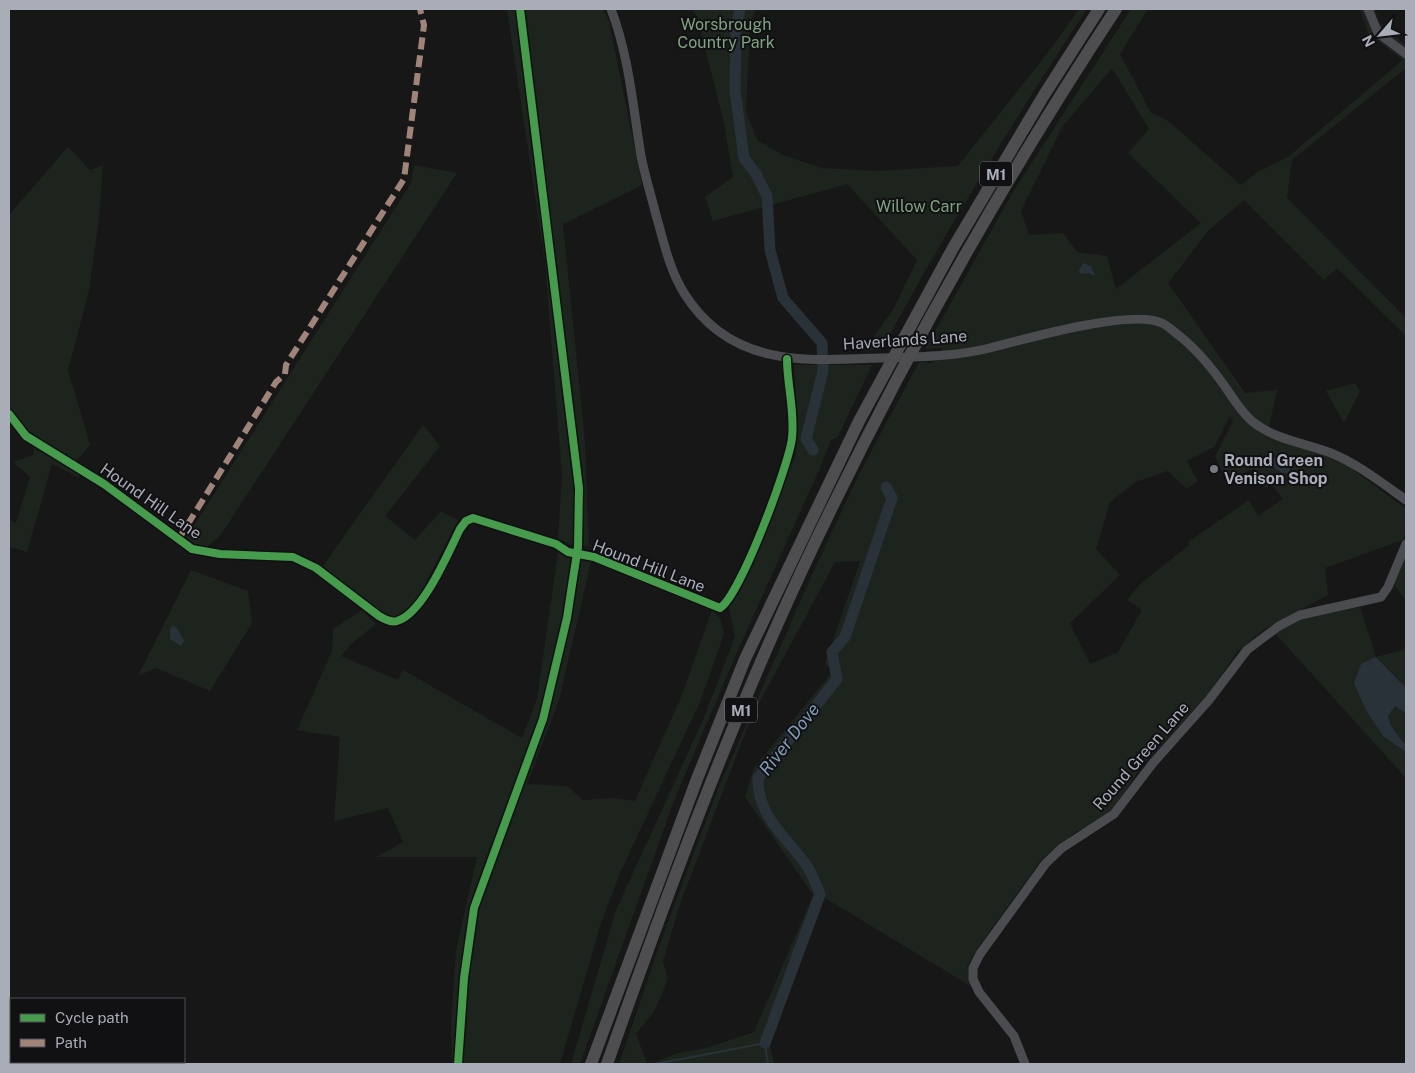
<svg xmlns="http://www.w3.org/2000/svg" width="1415" height="1073" viewBox="0 0 1415 1073" font-family="'Public Sans',sans-serif">
<rect width="100%" height="100%" fill="#171717"/>
<g fill="#1d241e" fill-rule="evenodd">
<polygon points="507,9 603,9 609,21 642,185 563,224 585,442 589,546 571,545 558,538 562,475 545,262"/>
<path d="M691 9H756L750 24 746 112 757 140 783 155 822 168 878 171 958 166 1049 51 1079 9H1087C1014 120 945 232 882 349L864 351 894 308 917 260 847 184 713 221 705 197 733 177 724 123 697 16Z"/>
<path d="M1131 9H1148L1120 54 1151 113 1167 120 1241 185 1257 172 1288 157 1403 60 1368 33 1360 9H1375L1379 22 1406 46V68L1292 160 1287 198 1406 318V336L1337 268 1324 280 1244 200 1209 230 1168 283 1245 393 1277 390 1269 427 1347 465 1406 509V529L1403 540 1325 568 1328 595 1263 630 1237 652 1207 696 1141 767 1112 812 1075 833 1042 859 979 946 967 967 972 987 825 898 770 1046 774 1064H619L658 949 718 789 810 579 859 474 919 362 932 363 943 348 925 349 1014 190ZM1112 68 1149 129 1128 153 1201 223 1116 289 1107 256 1077 252 1063 233 1029 235 1021 211 1062 127ZM1230 416 1233 421 1215 456 1224 476 1234 473 1238 475 1254 469 1265 488 1272 485 1283 499 1258 516 1249 500 1188 542 1189 545 1140 584 1127 600 1142 610 1118 652 1090 664 1070 623 1120 575 1096 549 1110 502 1136 482 1167 471 1187 489 1198 481 1187 461 1214 447ZM860 561 825 664 833 671 754 768 745 797 813 895 754 1032 706 1048 678 1053 656 1062 647 1063 636 1034 655 1010 668 979 663 962 680 904 751 718 835 562Z"/>
<polygon points="68,147 90,170 103,165 99,218 89,291 68,370 90,445 76,461 29,434 9,409 9,215"/>
<polygon points="414,165 457,173 220,536 204,549 193,546 185,540 411,183"/>
<polygon points="794,365 872,365 838,437 831,440 820,468 738,650 675,798 580,1064 571,1064 616,910 703,720 735,637 729,608 741,589 796,454 798,423"/>
<polygon points="1355,383 1360,391 1344,423 1326,391"/>
<polygon points="423,425 440,446 385,516 415,540 441,511 458,520 414,606 398,617 387,617 323,566"/>
<polygon points="34,448 77,470 80,478 52,464 27,552 9,547 9,520 16,523 30,477 13,462 33,455"/>
<polygon points="1406,552 1406,601 1394,584"/>
<polygon points="558,553 591,562 559,700 527,784 567,786 583,800 613,798 635,801 682,695 712,610 720,618 724,634 700,702 620,873 601,923 560,1064 452,1064 451,1023 456,951 477,857 376,857 403,842 388,808 334,821 340,737 297,730 332,651 333,629 362,610 376,624 351,644 341,656 398,680 403,670 522,738 537,699"/>
<polygon points="191,570 248,591 252,623 210,691 156,668 138,676"/>
<polygon points="1360,607 1376,657 1406,649 1406,688 1376,657 1383,736 1406,752 1406,778 1275,633 1299,619"/>
<polygon points="1395,706 1406,713 1406,742 1404,743 1391,726 1388,715"/>
</g>
<g fill="#2a3239">
<polygon points="1083,263 1091,266 1095,276 1089,273 1081,274 1079,271"/>
<path d="M1273 458H1281L1291 471C1283 476 1277 470 1271 465Z"/>
<polygon points="173,626 177,628 184,641 181,646 170,639 170,629"/>
<polygon points="1376,657 1406,688 1406,713 1395,706 1388,716 1391,726 1404,743 1406,742 1406,752 1383,736 1366,710 1354,683 1361,664"/>
</g>
<g fill="none" stroke-linecap="round" stroke-linejoin="round">
<polyline stroke="#2a3239" stroke-width="2" points="655,1064 765,1043 768,1064"/>
<g stroke="#2a3239" stroke-width="11">
<polyline points="740,9 736,29 735,91 744,158 756,174 767,196 770,250 783,298 822,343 823,371 806,439 813,450"/>
<path d="M765 1043 820 894C816 885 813 875 807 866 787 837 757 817 758 778L837 679 832 652 845 637 892 498 886 487"/>
</g>
<g stroke="#4b4c50" stroke-width="9">
<path d="M611 9C629 56 633 107 641 156 645 176 651 195 656 215 664 242 669 269 684 293 730 367 804 361 879 358 916 357 953 357 990 348 1025 339 1127 310 1159 322 1166 324 1172 330 1177 334 1197 349 1212 368 1226 388 1234 400 1242 413 1253 422 1276 440 1305 443 1331 453 1358 464 1382 483 1406 500"/>
<polyline points="1368,9 1378,33 1406,54"/>
<path d="M9 414 26 436 104 484 192 549 220 554 293 557 316 568 379 616C384 619 391 623 397 621 423 614 449 551 460 529L466 521 473 518 556 544 568 552 594 557 720 608C740 596 789 465 792 438 795 411 787 385 787 359"/>
<polyline points="1025,1064 1014,1036 979,992 973,979 973,968 980,954 1046,863 1062,848 1114,814 1153,763 1209,700 1247,650 1279,626 1300,615 1381,597 1388,587 1406,544"/>
</g>
<g stroke="#4e4e51" stroke-width="12">
<polyline points="591,1064 697,779 745,659 859,421 953,248 1044,95 1099,9"/>
<path d="M607 1064C666 897 727 731 802 570 893 376 998 188 1116 9"/>
</g>
<polyline stroke="#a18479" stroke-width="6" stroke-dasharray="12 6" stroke-linecap="butt" points="178,540 276,382 285,374 286,365 404,179 424,25 420,9"/>
<g stroke="#111113" stroke-width="11">
<g id="cycleway">
<path d="M9 414 26 436 104 484 192 549 220 554 293 557 316 568 379 616C384 619 391 623 397 621 423 614 449 551 460 529L466 521 473 518 556 544 568 552 594 557 720 608C740 596 789 465 792 438 795 411 787 385 787 359"/>
<polyline points="458,1064 464,978 474,908 543,719 567,618 572,585 578,547 579,488 520,9"/>
</g>
</g>
<use href="#cycleway" stroke="#469c4c" stroke-width="8"/>
</g>
<circle fill="#757880" stroke="#111113" stroke-width="2" cx="1214" cy="469" r="5"/>
<g text-anchor="middle" dominant-baseline="central" stroke-width="4" stroke-linejoin="round" paint-order="stroke">
<g fill="#111113" stroke="#7b7e86" stroke-width="1">
<rect x="980" y="161.5" width="32" height="25" rx="4"/>
<rect x="725" y="697.5" width="32" height="25" rx="4"/>
</g>
<g font-size="15" font-weight="bold" fill="#a8adb8">
<text x="996" y="174">M1</text>
<text x="741" y="710">M1</text>
</g>
<g font-size="16" fill="#7fa381" stroke="#111113">
<text x="726" y="24">Worsbrough<tspan x="726" dy="18">Country Park</tspan></text>
<text x="919" y="206">Willow Carr</text>
</g>
<g font-size="16" fill="#a8adb8" stroke="#111113">
<text transform="translate(905 340) rotate(-4)">Haverlands Lane</text>
<text transform="translate(151 501) rotate(35)">Hound Hill Lane</text>
<text transform="translate(649 566) rotate(21)">Hound Hill Lane</text>
<text transform="translate(1141 756) rotate(-49)">Round Green Lane</text>
</g>
<g font-size="16" font-weight="bold" fill="#a8adb8" stroke="#111113" text-anchor="start">
<text x="1224" y="460">Round Green<tspan x="1224" dy="18">Venison Shop</tspan></text>
</g>
<g font-size="18" font-style="italic" fill="#7f9bb3" stroke="#111113">
<text transform="translate(789 739) rotate(-52)">River Dove</text>
</g>
</g>
<rect width="1415" height="1073" fill="none" stroke="#a8adb8" stroke-width="20"/>
<rect x="10" y="998" width="175" height="65" fill="#111113" stroke="#4d4f55"/>
<rect x="20" y="1014" width="25" height="8" fill="#469c4c" stroke="#4d4f55"/>
<text x="55" y="1023" font-size="15" fill="#a8adb8">Cycle path</text>
<rect x="20" y="1039" width="25" height="8" fill="#a18479" stroke="#4d4f55"/>
<text x="55" y="1048" font-size="15" fill="#a8adb8">Path</text>
<g transform="translate(1380 35) rotate(242)" stroke="#111113" stroke-width="4" paint-order="stroke">
<path d="M0-4L9 19L0 12L-9 19Z" fill="#a8adb8"/>
<text y="-8" font-size="14" font-weight="bold" text-anchor="middle" fill="#a8adb8">N</text>
</g>
</svg>
